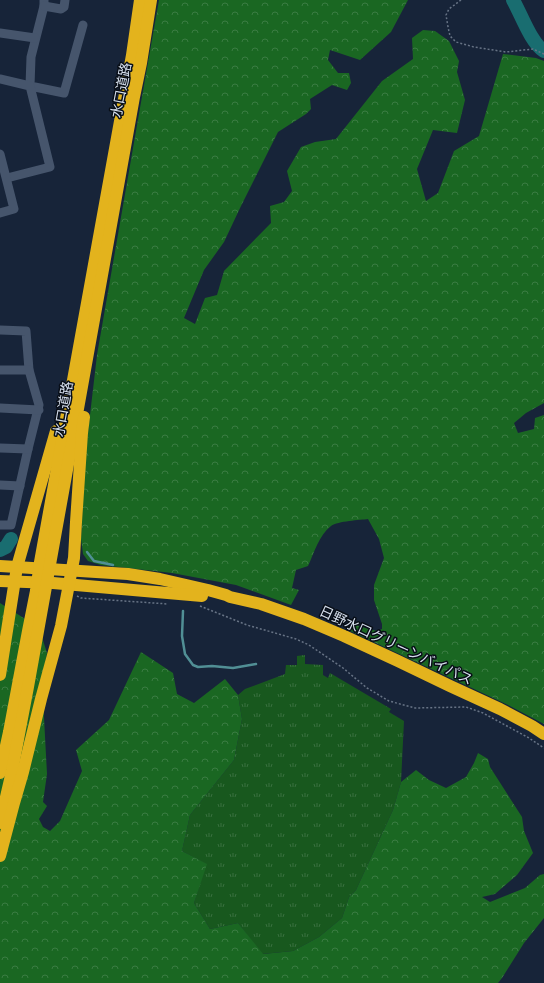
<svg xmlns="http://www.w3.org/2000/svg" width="544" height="983" viewBox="0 0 544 983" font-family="Ubuntu,'Noto Sans JP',sans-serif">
<defs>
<pattern id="grass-tufts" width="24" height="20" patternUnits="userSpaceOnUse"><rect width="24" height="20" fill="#18581e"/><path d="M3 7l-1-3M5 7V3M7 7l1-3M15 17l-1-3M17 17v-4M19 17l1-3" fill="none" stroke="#39703f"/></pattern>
<pattern id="forest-crowns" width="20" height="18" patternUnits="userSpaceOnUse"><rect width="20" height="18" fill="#1a6722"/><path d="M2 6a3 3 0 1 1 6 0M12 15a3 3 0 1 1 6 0" fill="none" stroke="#3a7c42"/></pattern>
</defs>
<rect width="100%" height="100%" fill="#172439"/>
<polygon fill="url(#grass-tufts)" points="305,655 305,664 323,665 323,675 328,678 330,673 391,709 389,712 404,721 401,782 393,810 356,890 349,897 342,918 319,937 293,951 262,954 238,923 210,929 194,903 206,864 182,851 190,815 234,760 242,719 238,695 245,689 285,674 286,665 297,665 297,656"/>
<g fill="url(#forest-crowns)">
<path d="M159 0H408L391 32 360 60 330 50 328 60 338 73H349L351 83 347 90 332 85 310 99 311 109 306 114 278 132 241 206 224 242 204 270 184 318 195 324 205 298 217 295 224 271 271 223 270 206 284 202 292 191 287 171 301 147 315 142 336 139 382 81 413 59 412 38 423 30 435 31 449 41 459 61 457 72 465 100 457 133 433 130 417 169 426 201 438 193 454 151 479 136 503 54 536 58 544 61V403L526 413 514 423 518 433 534 429 535 418 544 415V724L506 704 346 629 356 625 377 631 382 629V624L374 600V585L384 558 379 539 368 519C360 520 338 521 331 526 319 535 314 553 308 566L296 570 292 588 299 590 291 605 236 585 172 573 101 565 88 561 83 554 81 539 85 458 97 355 140 108Z"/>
<polygon points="0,603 30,622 40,631 47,653 42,680 47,774 43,802 47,806 39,819 43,827 50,831 60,821 82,771 76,750 109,720 141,652 173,673 177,694 194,703 225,679 238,695 242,719 234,760 190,815 182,851 207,864 194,903 210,929 238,923 263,954 293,951 319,937 342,918 349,897 356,890 393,810 401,782 416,770 429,780 446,788 466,777 474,763 478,753 488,759 490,767 522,817 524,831 533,853 517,875 495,894 482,897 490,902 525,888 540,875 544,874 544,918 524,943 502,978 498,983 0,983"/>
</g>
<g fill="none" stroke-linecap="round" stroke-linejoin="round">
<g stroke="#518f95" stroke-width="2.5">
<polyline points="87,552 94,561 113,565"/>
<polyline points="183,611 182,636 185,654 193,665 198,667 212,666 233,668 256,664"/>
</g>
<g stroke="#196d70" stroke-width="14">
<path d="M513 0C521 14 531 43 544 51"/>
<polyline points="0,550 6,547 11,539"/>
</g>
<g stroke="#677385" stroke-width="1.5" stroke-dasharray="2 2" stroke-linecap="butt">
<polyline points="461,0 449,9 446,15 448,27 450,36 456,42 474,47 506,52 533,49 544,54"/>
<polyline points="77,596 81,598 168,604"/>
<polyline points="200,606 247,625 296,639 309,645 343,668 367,688 389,701 415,708 466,707 483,713 529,738 544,748"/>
</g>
<g stroke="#46556c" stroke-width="9">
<polyline points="44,0 44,6 31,57 30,86 64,93 83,25"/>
<polyline points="44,6 61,9 64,7 65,0"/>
<polyline points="0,33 35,38"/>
<polyline points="0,79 30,86 50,167 7,178"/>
<polyline points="0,154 14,209 0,213"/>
<polyline points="0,330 26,331 29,370 39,405 28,449 11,525 0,525"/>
<polyline points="0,370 29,370"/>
<polyline points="0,408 39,410"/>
<polyline points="0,448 28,449"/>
<polyline points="0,485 20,486"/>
</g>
<g stroke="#e3b31d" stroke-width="12">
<polyline points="0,566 128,574 160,579 208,590 226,595 230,597 261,604 304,619 344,636 398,661 450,686 500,709 532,726 544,734"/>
<polyline points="0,581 53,583 202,596"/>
<polyline points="0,675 17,567 56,431"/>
<polyline points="0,773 9,732 28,631 36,591 40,562 132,55 140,0"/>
<polyline points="0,823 12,771 28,687 134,97 141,63 151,0"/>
<polyline points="0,856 14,803 23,772 41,699 61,626 74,558 76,522 82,433 84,417"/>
</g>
</g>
<g text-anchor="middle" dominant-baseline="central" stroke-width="3" stroke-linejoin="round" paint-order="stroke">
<g font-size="14" fill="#d5deec" stroke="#080e17">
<text transform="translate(121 90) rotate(-79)">水口道路</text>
<text transform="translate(63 409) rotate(-80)">水口道路</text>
<text transform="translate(396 645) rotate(25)">日野水口グリーンバイパス</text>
</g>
</g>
</svg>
